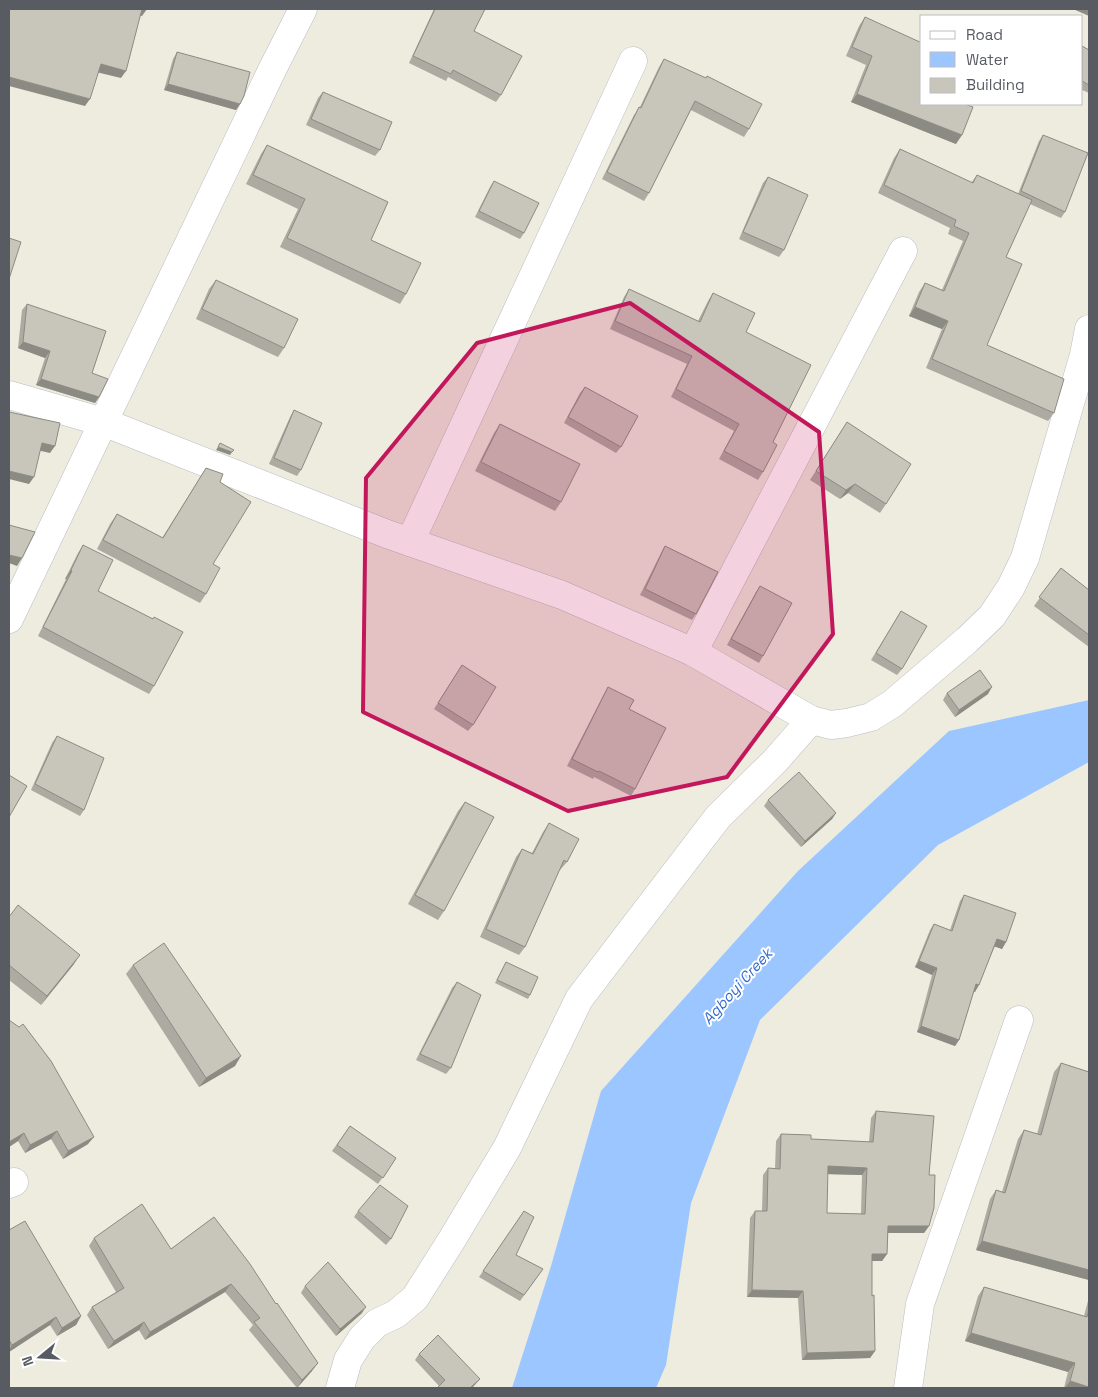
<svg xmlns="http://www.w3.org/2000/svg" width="1098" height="1397" viewBox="0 0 1098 1397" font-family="'Space Grotesk',sans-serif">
<rect width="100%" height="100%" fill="#edecde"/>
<polygon fill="#9cc6ff" points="1089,700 1089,762 938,845 760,1020 691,1203 666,1365 656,1388 512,1388 551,1266 601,1091 798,871 949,731"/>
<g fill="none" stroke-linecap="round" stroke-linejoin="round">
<g stroke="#babcc3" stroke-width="29">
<g id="minor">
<polyline points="9,395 103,422 387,534 562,595 693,652 811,720"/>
<polyline points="410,542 633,61"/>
<polyline points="9,619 273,68 303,9"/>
<polyline points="693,652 903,251"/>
<polyline points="9,1184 14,1182"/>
<polyline points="340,1388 348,1360 362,1338 377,1323 396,1314 415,1298 451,1241 507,1148 579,999 718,817 775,761 811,720 831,725 847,723 871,717 892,704 967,640 992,616 1011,587 1025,558 1084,355 1089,329"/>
<polyline points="908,1388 920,1304 1019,1020"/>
</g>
</g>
<use href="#minor" stroke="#fff" stroke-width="28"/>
</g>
<g fill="#acaaa1" fill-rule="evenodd">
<polygon points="434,9 485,9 474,31 501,95 496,102 448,77 446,81 409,63"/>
<polygon points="865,17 956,144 851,102 866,65 846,56 859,26"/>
<polygon points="1082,46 1089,50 1089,93 1082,90"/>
<polygon points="177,52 240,104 236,110 164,90 173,59"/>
<polygon points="664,59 749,129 744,137 691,110 649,193 644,201 602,179 634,115 640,107 659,67"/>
<polygon points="323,92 380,150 375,156 306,125 318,98"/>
<polygon points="1043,135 1065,212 1061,218 1030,204 1006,257 987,345 1054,413 1048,421 926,368 942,329 909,316 919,292 925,283 942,290 963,241 948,234 950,228 878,193 894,158 900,149 971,183 977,175 1018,194 1039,141"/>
<polygon points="267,145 406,294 400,304 280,247 298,209 246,184 261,154"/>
<polygon points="768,177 784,250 779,257 739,239 763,183"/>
<polygon points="494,181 524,233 520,239 475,217 490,187"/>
<polygon points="216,280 284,348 278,357 196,319 209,289"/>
<polygon points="629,289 698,321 708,301 713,293 746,332 773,442 763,472 758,480 719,459 734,431 671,397 687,364 610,329 624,297"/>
<polygon points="27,304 92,373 99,397 95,403 36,385 45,358 18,348 22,310"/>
<polygon points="585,387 621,447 616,453 564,423 580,393"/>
<polygon points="294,410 301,470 297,476 269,464 290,417"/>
<polygon points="847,422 886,504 880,513 848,493 840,499 810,480"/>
<polygon points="500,424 561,502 555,511 475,471 494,433"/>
<polygon points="206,468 220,482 213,564 206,594 200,603 97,549 110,524 117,514 162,538"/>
<polygon points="83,545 98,591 153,619 154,686 149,694 38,636 66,579 65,579 78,553"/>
<polygon points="665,546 696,614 692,620 640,595 661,553"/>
<polygon points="1061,568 1089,590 1089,647 1034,606"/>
<polygon points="760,586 763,656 759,663 727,645 756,592"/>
<polygon points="901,611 902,669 897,675 871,660"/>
<polygon points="462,665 473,725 468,731 434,709"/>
<polygon points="608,687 629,709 635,789 631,796 594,777 593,779 567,766 604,694"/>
<polygon points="947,693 988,694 955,717 943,700"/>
<polygon points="57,736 84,810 80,816 31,790 52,743"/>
<polygon points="768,800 836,813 832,819 801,847 764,806"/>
<polygon points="465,802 444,911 438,920 408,904 458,811"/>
<polygon points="549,823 567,862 560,870 559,870 525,947 519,955 480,937 516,857 522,849 532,853 543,832"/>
<polygon points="964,895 1006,942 1002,949 995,946 975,992 974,991 959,1040 955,1046 917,1032 932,975 915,967 930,930 934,924 950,930 960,901"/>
<polygon points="9,917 74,964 41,1005 9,980"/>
<polygon points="506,962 530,995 528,999 495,983"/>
<polygon points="133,965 235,1066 199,1087 126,974"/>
<polygon points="457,982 451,1068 446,1074 416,1060 452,988"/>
<polygon points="9,1020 88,1144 63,1159 51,1139 25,1153 18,1141 9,1147"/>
<polygon points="1061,1063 1089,1072 1089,1280 976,1250 990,1199 996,1190 1002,1192 1018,1139 1024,1130 1037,1134 1054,1072"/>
<path d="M876 1111 929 1175V1226L924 1233H888L887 1254 882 1261H872V1296L875 1351 870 1358 802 1360 798 1298 747 1297 750 1218 755 1211H762L763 1175 768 1168 775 1169 776 1141 781 1134 811 1139 869 1142 871 1118ZM827 1174 862 1175 861 1214 827 1213Z"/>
<polygon points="350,1126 396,1158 378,1184 332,1151"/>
<polygon points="358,1211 391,1239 386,1245 354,1217"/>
<polygon points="524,1211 516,1255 543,1269 520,1301 479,1277"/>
<polygon points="214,1217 312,1371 297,1388 249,1330 253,1325 225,1292 145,1340 139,1330 108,1349 87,1315 92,1307 116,1292 89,1246 94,1238 171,1249"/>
<polygon points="9,1230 81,1316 76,1325 57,1336 50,1325 9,1352"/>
<polygon points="305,1286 362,1313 336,1336 301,1293"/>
<polygon points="984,1287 1084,1316 1089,1297 1089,1388 1064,1388 1068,1372 965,1341 978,1296"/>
<polygon points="419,1354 480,1379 472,1388 437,1388 439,1386 415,1360"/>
</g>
<g fill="#8c8b83">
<polygon points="142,9 147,9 142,16 137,15"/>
<polygon points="1073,9 1089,9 1089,16"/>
<polygon points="101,64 126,71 121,78 96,72"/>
<polygon points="9,77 90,99 85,106 9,86"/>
<polygon points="168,84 240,104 236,110 164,90"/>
<polygon points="857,94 962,135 956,144 851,102"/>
<polygon points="915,307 948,321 942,329 909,316"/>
<polygon points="23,342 50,351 45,358 18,348"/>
<polygon points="41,379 99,397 95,403 36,385"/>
<polygon points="42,443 55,446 50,453 37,450"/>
<polygon points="218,447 232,452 230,455 216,450"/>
<polygon points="9,471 34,477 29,484 9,479"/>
<polygon points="855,484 848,493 840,499 846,490"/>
<polygon points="9,555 22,558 17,566 9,563"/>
<polygon points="71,570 72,571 66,579 65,579"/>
<polygon points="992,687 988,694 955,717 959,710"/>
<polygon points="836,813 832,819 801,847 805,841"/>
<polygon points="997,939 1006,942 1002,949 993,946"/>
<polygon points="80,955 74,964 41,1005 47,996"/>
<polygon points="919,961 937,968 932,975 915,967"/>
<polygon points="976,984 979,985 975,992 971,990"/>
<polygon points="921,1026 959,1040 955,1046 917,1032"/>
<polygon points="241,1056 235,1066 199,1087 206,1078"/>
<polygon points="57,1131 51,1139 25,1153 30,1145"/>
<polygon points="24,1133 18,1141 9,1147 9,1142"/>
<polygon points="94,1137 88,1144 63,1159 68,1151"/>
<polygon points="828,1166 867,1168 862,1175 823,1174"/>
<polygon points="888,1226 929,1226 924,1233 883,1233"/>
<polygon points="982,1241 1089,1270 1089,1280 976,1250"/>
<polygon points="872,1254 887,1254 882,1261 867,1261"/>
<polygon points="231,1284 225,1292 145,1340 150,1332"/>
<polygon points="752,1290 803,1291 798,1298 747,1297"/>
<polygon points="366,1307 362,1313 336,1336 340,1329"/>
<polygon points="81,1316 76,1325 57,1336 62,1328"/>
<polygon points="56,1317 50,1325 9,1352 9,1350 12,1345"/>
<polygon points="144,1322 139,1330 108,1349 114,1341"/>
<polygon points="971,1333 1075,1363 1068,1372 965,1341"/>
<polygon points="875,1351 870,1358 802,1360 807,1353"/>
<polygon points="318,1363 312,1371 297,1388 302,1380"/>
<polygon points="480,1379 472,1388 470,1388"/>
<polygon points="1070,1381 1089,1387 1089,1388 1065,1388"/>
</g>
<g fill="#c8c6bb" stroke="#8c8b83" fill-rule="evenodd">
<polygon points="9,9 142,9 126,71 101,64 90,99 9,77"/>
<polygon points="435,9 485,9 474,31 522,56 501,95 453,70 451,74 413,56"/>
<polygon points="865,17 922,43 922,104 965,104 973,107 962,135 857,94 872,56 852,47"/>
<polygon points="1082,46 1089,50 1089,85 1082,81"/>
<polygon points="177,52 250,72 244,96 240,104 168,84"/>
<polygon points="664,59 706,78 707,76 762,104 749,129 695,101 649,193 607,172 639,107 641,108"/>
<polygon points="323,92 392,122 380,150 311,119"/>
<polygon points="1043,135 1088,153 1065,212 1021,191"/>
<polygon points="267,145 388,202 371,240 421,263 406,294 287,238 305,199 253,175"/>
<polygon points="900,149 973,183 977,175 1032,200 1006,257 1022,264 987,345 1064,379 1054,413 932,359 948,321 915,307 925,283 944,291 969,233 954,226 956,220 884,185"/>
<polygon points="768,177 808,195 784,250 743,232"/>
<polygon points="494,181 539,203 524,233 479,211"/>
<polygon points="9,238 21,242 9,279"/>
<polygon points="216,280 298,319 284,348 202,309"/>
<polygon points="629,289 700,322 713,293 755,313 746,332 811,365 773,442 777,445 763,472 724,451 739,424 676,389 692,356 615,321"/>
<polygon points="27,304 106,331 92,373 108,379 99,397 41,379 50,351 23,342"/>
<polygon points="585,387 638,416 621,447 568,417"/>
<polygon points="294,410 322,423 301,470 274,458"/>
<polygon points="9,412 60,423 55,446 42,443 34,477 9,471"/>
<polygon points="847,422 911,464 886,504 855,484 846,490 816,471"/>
<polygon points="500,424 580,464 561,502 481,462"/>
<polygon points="220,443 234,450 232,452 218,447"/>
<polygon points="206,468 223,474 220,482 251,502 213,564 220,568 206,594 103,540 117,514 163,538"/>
<polygon points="9,525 35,532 22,558 9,555"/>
<polygon points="83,545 113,560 98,591 153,619 154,617 183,632 154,686 43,627 72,571 71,570"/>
<polygon points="665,546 718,572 696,614 645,589"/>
<polygon points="1061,568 1089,590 1089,635 1039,597"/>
<polygon points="760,586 792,603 763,656 731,639"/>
<polygon points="901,611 927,626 902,669 876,653"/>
<polygon points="462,665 496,687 473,725 438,703"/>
<polygon points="980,670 992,687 959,710 947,693"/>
<polygon points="608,687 634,700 629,709 666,728 635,789 599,771 598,772 572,759"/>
<polygon points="57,736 104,758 84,810 35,784"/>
<polygon points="799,772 836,813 805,841 768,800"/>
<polygon points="9,775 27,786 9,817"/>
<polygon points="465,802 494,817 444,911 415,895"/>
<polygon points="549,823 579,839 567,862 564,860 525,947 486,929 522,849 533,854"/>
<polygon points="964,895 1016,913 1006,942 997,939 979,985 976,984 959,1040 921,1026 937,968 919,961 934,924 952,931"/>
<polygon points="18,905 80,955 47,996 9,965 9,917"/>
<polygon points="164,943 241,1056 206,1078 133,965"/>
<polygon points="506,962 538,977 530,995 497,980"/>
<polygon points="457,982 481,995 451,1068 420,1054"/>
<polygon points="9,1020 19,1027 23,1024 51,1061 94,1137 68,1151 57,1131 30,1145 24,1133 9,1142"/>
<polygon points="1061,1063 1089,1072 1089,1270 982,1241 996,1190 1005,1193 1024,1130 1041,1135"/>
<path d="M876 1111 934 1116 929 1175H935L934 1208 929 1226H888L887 1254H872V1296L874 1295 875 1351 807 1353 803 1291 752 1290 755 1211H767L768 1168 780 1169 781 1134 811 1135V1139L873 1142ZM828 1166 867 1168 865 1214 827 1213Z"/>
<polygon points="350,1126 396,1158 383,1178 337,1145"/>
<polygon points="380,1185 408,1206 391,1239 358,1211"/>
<polygon points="142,1204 171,1249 214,1217 250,1264 276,1304 277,1303 318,1363 302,1380 254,1322 260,1318 231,1284 150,1332 144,1322 114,1341 92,1307 124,1288 94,1238"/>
<polygon points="524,1211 534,1217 516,1255 543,1269 524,1295 483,1271"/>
<polygon points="25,1221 81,1316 62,1328 56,1317 12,1345 9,1340 9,1230"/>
<polygon points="328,1262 366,1307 340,1329 305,1286"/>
<polygon points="984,1287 1087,1317 1089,1310 1089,1387 1070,1381 1075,1363 971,1333"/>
<polygon points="438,1335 480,1379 470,1388 437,1388 445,1380 419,1354"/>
</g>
<path fill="#c2185b" fill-opacity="0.2" stroke="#c2185b" stroke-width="4" stroke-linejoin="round" d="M630 303 819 432 833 634 727 777 568 811 363 712 366 478 477 343Z"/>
<g text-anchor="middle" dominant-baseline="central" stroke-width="4" stroke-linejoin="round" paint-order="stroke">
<g font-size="15" font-style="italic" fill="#3369ce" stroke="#fff">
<text transform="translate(737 986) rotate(-48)">Agboyi Creek</text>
</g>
</g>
<rect width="1098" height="1397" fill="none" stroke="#585b62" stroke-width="20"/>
<rect x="920" y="15" width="162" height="90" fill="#ffffff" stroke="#bcbdc0"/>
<rect x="930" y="31" width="25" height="8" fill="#ffffff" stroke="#bcbdc0"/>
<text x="966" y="40" font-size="15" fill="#585b62">Road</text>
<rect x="930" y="52" width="25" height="15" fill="#9cc6ff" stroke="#bcbdc0"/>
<text x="966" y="65" font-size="15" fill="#585b62">Water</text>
<rect x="930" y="78" width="25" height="15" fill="#c8c6bb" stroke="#bcbdc0"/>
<text x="966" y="90" font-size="15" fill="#585b62">Building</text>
<g transform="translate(40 1357) rotate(252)" stroke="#ffffff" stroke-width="4" paint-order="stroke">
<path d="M0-4L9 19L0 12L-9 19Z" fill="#585b62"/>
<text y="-8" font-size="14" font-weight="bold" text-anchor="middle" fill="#585b62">N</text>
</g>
</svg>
